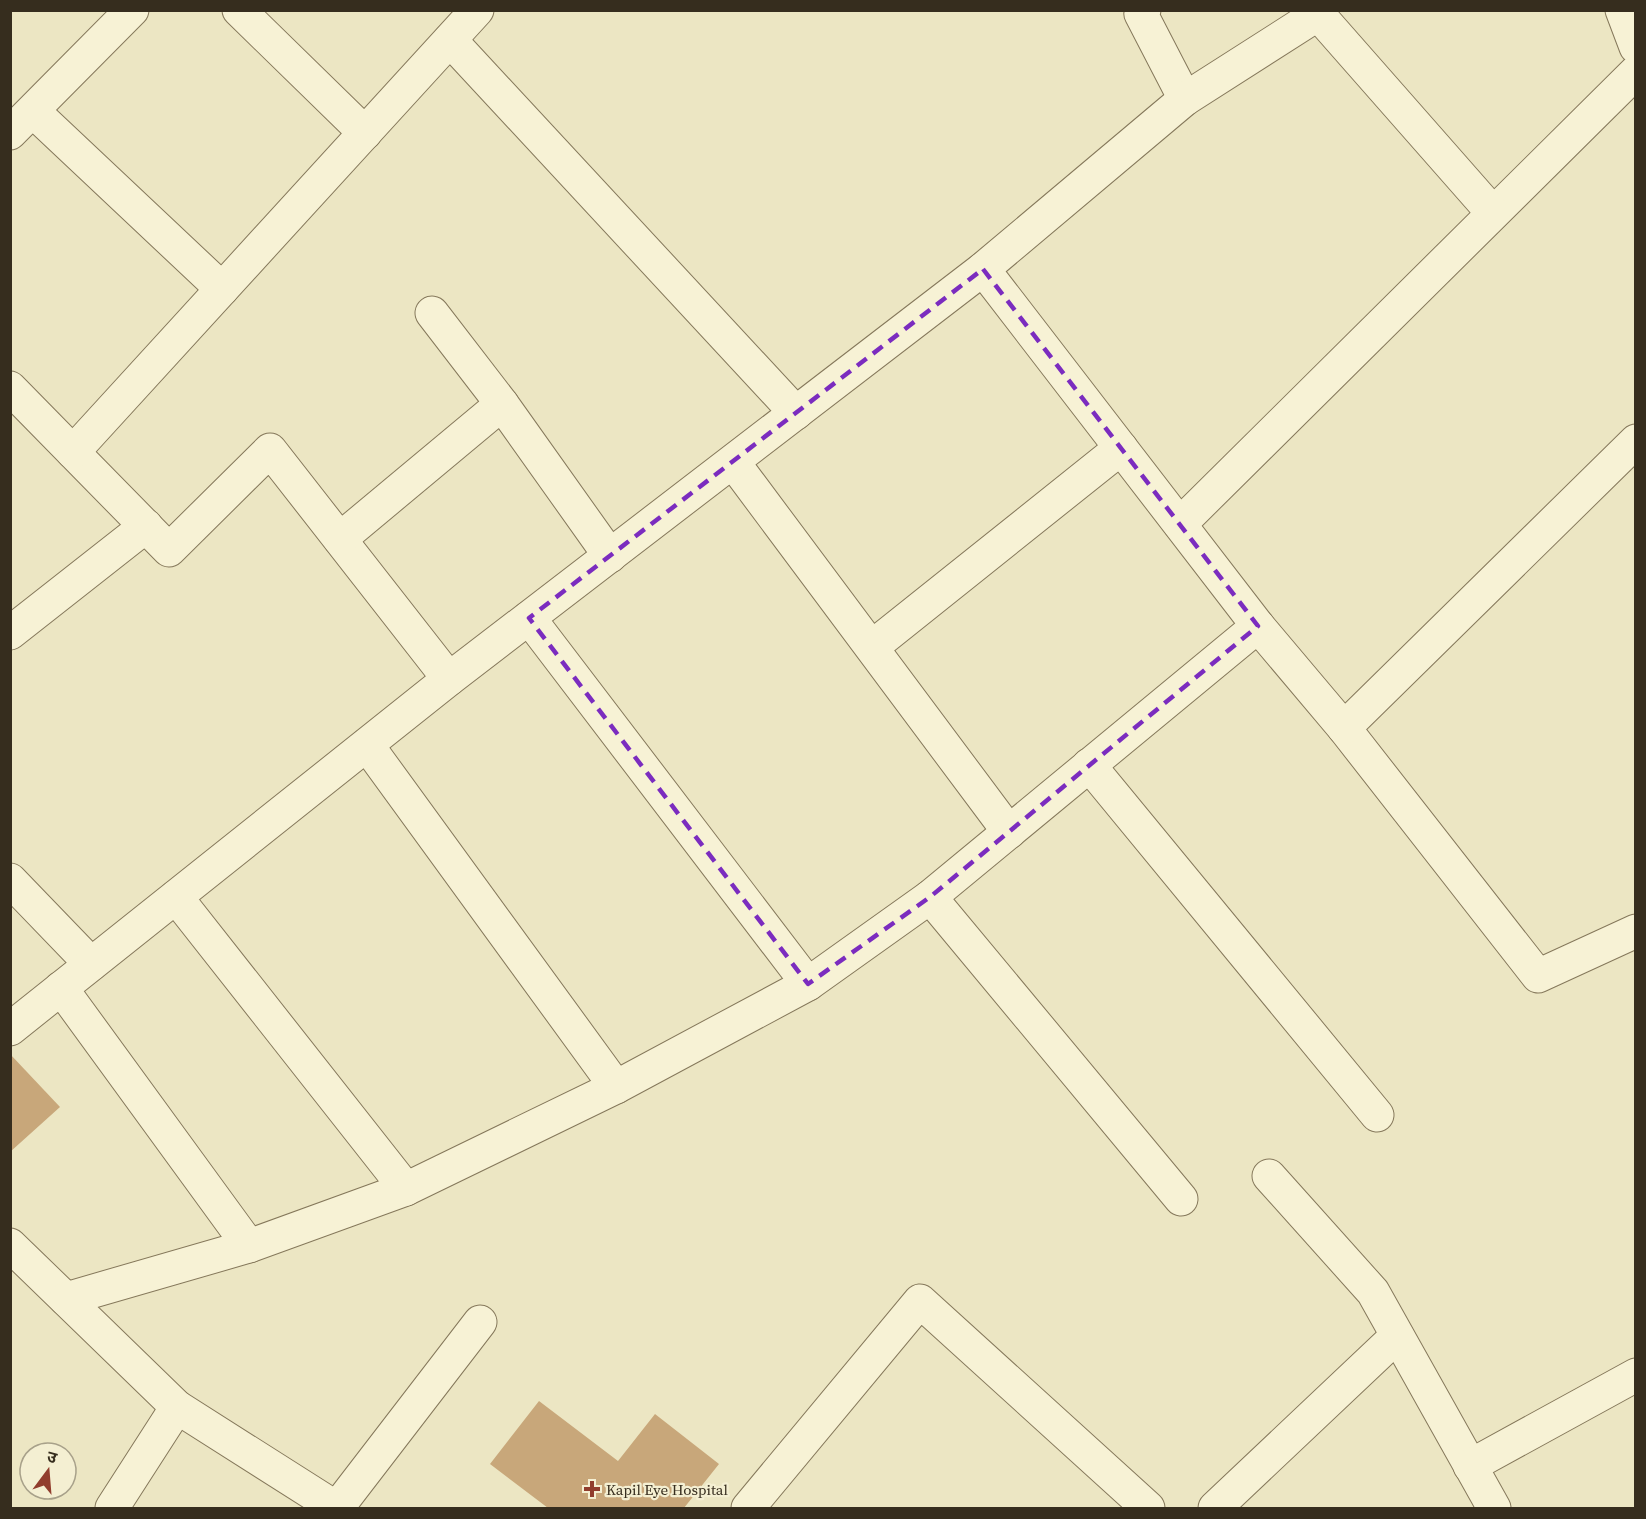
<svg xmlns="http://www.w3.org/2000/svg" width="1646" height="1519" viewBox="0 0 1646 1519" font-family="'Source Serif 4','Noto Sans Devanagari',serif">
<rect width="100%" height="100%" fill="#ece6c3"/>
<g fill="#c8a77a">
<polygon points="10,1054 60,1107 10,1152"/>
<polygon points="539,1401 618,1461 655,1414 719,1464 684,1508 548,1508 490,1464"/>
</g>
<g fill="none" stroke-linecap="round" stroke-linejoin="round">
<g stroke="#85785b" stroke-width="35">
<g id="minor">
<polyline points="239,10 365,133"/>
<polyline points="1144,10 1141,14 1185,99"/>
<polyline points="1622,10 1636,47"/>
<polyline points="450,40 796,413"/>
<polyline points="33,111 222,289"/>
<polyline points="10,133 132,10"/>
<polyline points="983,269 1258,626 1344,728 1538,976 1636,931"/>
<polyline points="432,313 502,404 610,556"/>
<polyline points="10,388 169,550 270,450 449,679"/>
<polyline points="73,452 477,10"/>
<polyline points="733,462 1009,832"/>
<polyline points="1180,524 1636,72"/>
<polyline points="340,539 502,404"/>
<polyline points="529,618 808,984"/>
<polyline points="10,633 146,526"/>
<polyline points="872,647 1121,448"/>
<polyline points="1344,728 1636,441"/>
<polyline points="367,745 616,1087"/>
<polyline points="1089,765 1377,1115"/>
<polyline points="10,880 91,964"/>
<polyline points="176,897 406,1189"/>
<polyline points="930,897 1181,1199"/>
<polyline points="61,988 249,1246"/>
<polyline points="10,1029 449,679 983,269 1185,99 1318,14 1493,213"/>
<polyline points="1269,1176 1373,1292 1494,1508"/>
<polyline points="10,1245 177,1407 336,1508"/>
<polyline points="66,1299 249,1246 406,1189 616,1087 808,984 930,897 1258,626"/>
<polyline points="1470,1466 1636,1375"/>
<polyline points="112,1508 177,1407"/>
<polyline points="337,1508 480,1322"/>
<polyline points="748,1508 920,1301 1148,1508"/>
<polyline points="1215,1508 1397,1336"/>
</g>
</g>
<use href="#minor" stroke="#f7f2d5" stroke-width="33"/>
</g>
<path fill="none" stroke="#7b2cbf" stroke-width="4.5" stroke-dasharray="12 8" stroke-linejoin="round" d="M983 269 1258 626 930 897 808 984 529 618Z"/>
<path fill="#913d2d" stroke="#f4efd2" stroke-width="2" d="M589 1480h6v6h6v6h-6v6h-6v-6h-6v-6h6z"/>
<g text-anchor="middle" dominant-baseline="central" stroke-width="4.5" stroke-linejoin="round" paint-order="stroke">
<g font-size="15" fill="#362d1e" stroke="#f4efd2" text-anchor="start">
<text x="606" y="1489">Kapil Eye Hospital</text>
</g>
</g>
<rect width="1646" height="1519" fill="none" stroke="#362d1e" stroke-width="24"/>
<g transform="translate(48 1471) rotate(16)"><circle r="28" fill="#f4efd2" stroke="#a8a18a" stroke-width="1.5"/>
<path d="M0-4.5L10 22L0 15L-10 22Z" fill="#913d2d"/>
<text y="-9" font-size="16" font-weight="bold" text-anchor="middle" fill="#362d1e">उ</text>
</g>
</svg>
